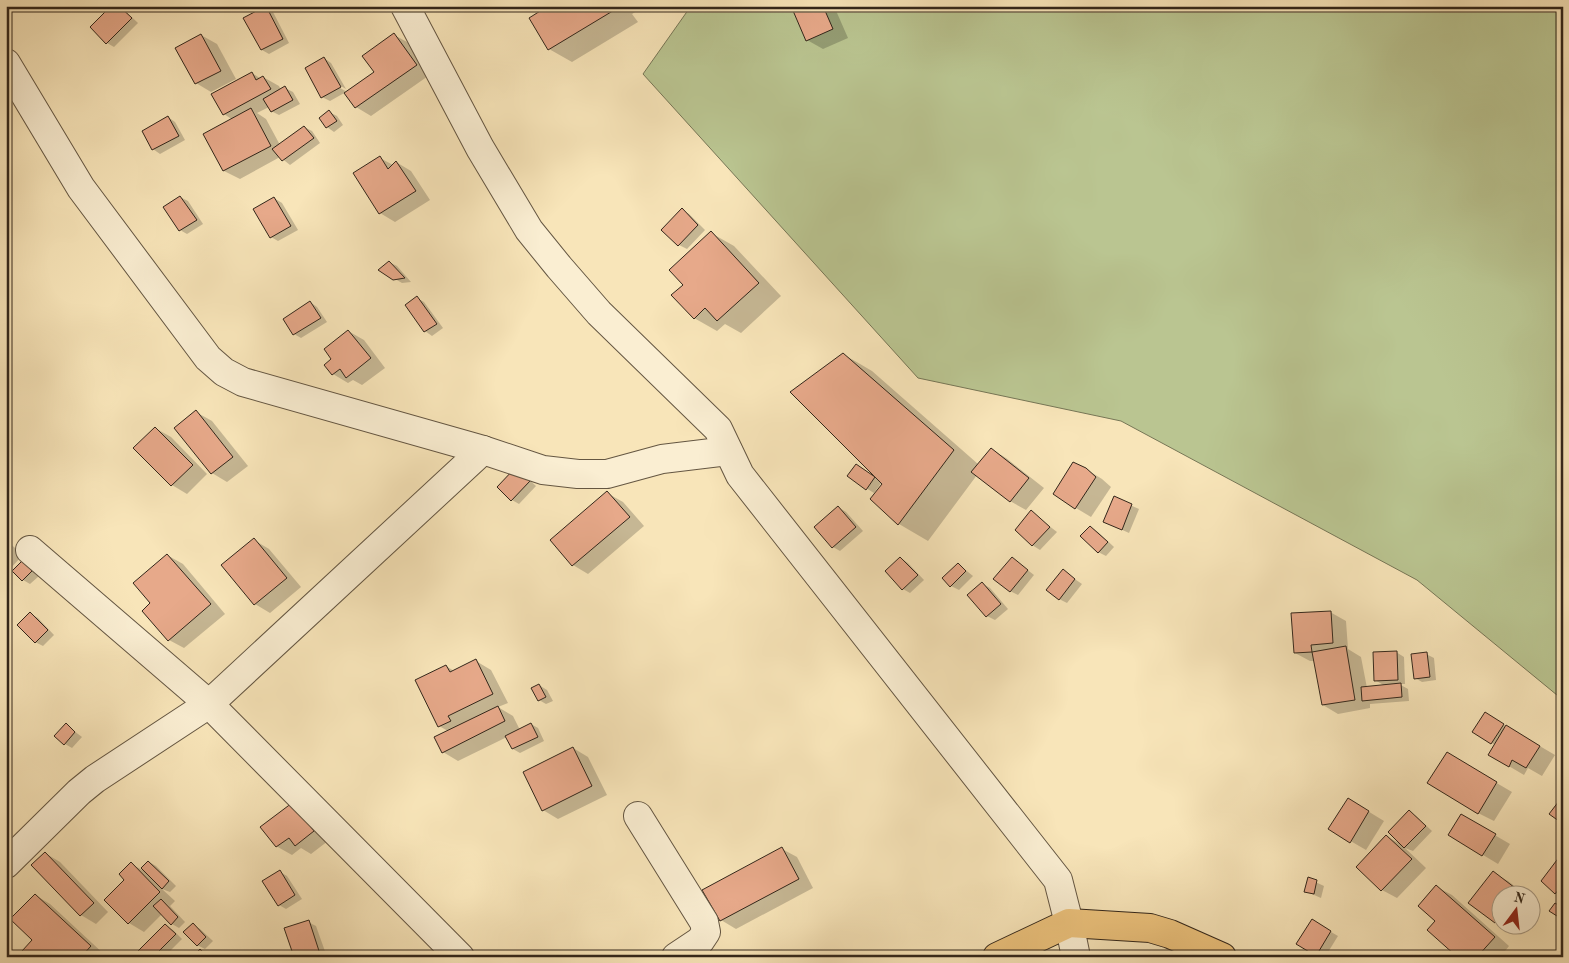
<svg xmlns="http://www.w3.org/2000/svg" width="1569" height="963" viewBox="0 0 1569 963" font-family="'Old Standard TT',serif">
<rect width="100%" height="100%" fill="#f8e5b9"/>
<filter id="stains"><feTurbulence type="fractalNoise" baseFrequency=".004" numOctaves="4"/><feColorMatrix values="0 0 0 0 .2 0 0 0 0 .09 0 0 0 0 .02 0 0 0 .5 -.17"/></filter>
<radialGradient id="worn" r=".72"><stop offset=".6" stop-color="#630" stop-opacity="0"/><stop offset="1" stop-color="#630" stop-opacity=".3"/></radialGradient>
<polygon fill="#bac591" stroke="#767656" points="691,6 1563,6 1563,700 1417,580 1121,421 918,378 643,74"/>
<g fill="#0003">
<polygon points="112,6 122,8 138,23 114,47 107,43"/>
<polygon points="545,6 645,6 632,14 638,22 572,62 549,49 546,9"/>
<polygon points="792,6 834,6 848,38 823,49 807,40"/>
<polygon points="266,8 273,12 289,43 269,54 262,50"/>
<polygon points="201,35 217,44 236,79 211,92 196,83"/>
<polygon points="394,35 409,43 431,74 371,116 356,107 346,92 330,101 322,97 324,58 331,63 346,89 336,83 335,85 347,92 375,73"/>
<polygon points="252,73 261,79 263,77 279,86 281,90 285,88 293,92 300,104 279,115 271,111 269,107 257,113 266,119 280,145 304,127 312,131 320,143 290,165 280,157 240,179 224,171 205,135 233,120 224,114"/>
<polygon points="329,112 337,116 343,125 334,132 327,127"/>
<polygon points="168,117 175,122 185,140 160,154 153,149 143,131"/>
<polygon points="380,158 393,165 396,162 411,171 430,200 395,222 380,213"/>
<polygon points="180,197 188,201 203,224 187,234 180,230"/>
<polygon points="274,198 282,203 298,230 278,241 271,237"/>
<polygon points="682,210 689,214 705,230 687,249 679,245 663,230"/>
<polygon points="711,233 734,246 781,296 741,333 725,324 717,331 694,318 685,285"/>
<polygon points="389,262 397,266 411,282 402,283 380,270"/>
<polygon points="417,298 424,302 443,328 432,336 425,331"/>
<polygon points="310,302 317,307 327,322 301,338 294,334"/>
<polygon points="348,331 364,340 385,368 362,385 353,380 348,383 333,374 333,359"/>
<polygon points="843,354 872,371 978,464 991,449 1006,458 1044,488 1026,510 1010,501 977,475 928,541 899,524 884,484 882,482 874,493 866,488 864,469 876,478 877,477"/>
<polygon points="196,412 212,421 248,466 227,482 212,473"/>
<polygon points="155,428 171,437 207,474 187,494 172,485"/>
<polygon points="1086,469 1102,479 1111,487 1091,517 1076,508"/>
<polygon points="523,474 536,486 519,504 512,500"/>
<polygon points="607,493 623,502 644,526 588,574 573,565"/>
<polygon points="1114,498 1139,509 1129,533 1105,522"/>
<polygon points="838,507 846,512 863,531 840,551 833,547"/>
<polygon points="1031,512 1057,532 1040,550 1032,545"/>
<polygon points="1091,527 1098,532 1114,547 1106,556 1098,552"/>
<polygon points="6,540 23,555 6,573"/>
<polygon points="254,540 269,549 301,587 270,613 255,604"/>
<polygon points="167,555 183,564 225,614 184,648 169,640 152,604"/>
<polygon points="901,558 908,563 924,580 910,593 903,589"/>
<polygon points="1012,558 1034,575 1018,595 1010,591"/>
<polygon points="22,562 30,567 39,576 30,584 23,580"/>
<polygon points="958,564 973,576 959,590 951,586"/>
<polygon points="1063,571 1082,584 1067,603 1059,599"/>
<polygon points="983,584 990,588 1008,609 995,620 987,616 969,595"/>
<polygon points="1330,612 1346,621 1348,649 1361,657 1367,688 1385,686 1375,680 1396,652 1404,657 1405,684 1399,684 1408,689 1409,701 1370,704 1370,708 1338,714 1323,705 1315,661 1310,661 1295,653"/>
<polygon points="31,614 38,618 54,635 43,646 35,642"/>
<polygon points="1426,654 1434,658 1436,680 1422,682 1415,678"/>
<polygon points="476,661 491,670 508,703 498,707 513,716 520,730 531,724 538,728 544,741 520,753 513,749 507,737 458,761 443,752 448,731 439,726 446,666 454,671"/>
<polygon points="539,685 547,690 553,701 546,704 539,700"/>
<polygon points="1485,714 1555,755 1542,776 1528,768 1524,775 1490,755 1495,745 1474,731"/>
<polygon points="66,725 82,737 72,748 65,744"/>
<polygon points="573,748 588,757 607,795 558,819 543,810"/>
<polygon points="1447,754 1512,792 1494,821 1478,813"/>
<polygon points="1348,799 1384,821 1366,850 1330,829"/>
<polygon points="292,804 328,841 311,854 301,848 292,855 276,846"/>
<polygon points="1409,812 1416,816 1432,831 1413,851 1405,848 1426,868 1397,898 1382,890 1386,836 1402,845"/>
<polygon points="1462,816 1510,844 1498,864 1450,835"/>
<polygon points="782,849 797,857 813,888 736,929 721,920"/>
<polygon points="45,853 60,862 108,912 96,924 81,915"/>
<polygon points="1563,854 1563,897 1556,893"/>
<polygon points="149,862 156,866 176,886 170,892 162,889 175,901 170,906 185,922 179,928 172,924 162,914 144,932 129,923 126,880 131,864 146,872"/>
<polygon points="280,872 287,876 302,899 286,909 279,905"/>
<polygon points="1493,873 1508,881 1527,896 1502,896 1502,926 1515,926 1511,931 1495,922"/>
<polygon points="1309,879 1324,886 1321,898 1305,891"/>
<polygon points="1437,887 1452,895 1509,946 1502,955 1505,957 1455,957 1457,955 1437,921"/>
<polygon points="35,895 50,904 106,956 30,957 34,940"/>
<polygon points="1563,908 1563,918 1551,911"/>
<polygon points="1312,921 1338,936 1325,957 1319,957 1298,944"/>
<polygon points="308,922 316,926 327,957 295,957"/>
<polygon points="193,925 200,929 213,941 205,949 197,945"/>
<polygon points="165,926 173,930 182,939 164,957 141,957"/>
</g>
<g fill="#e7a98a" stroke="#32261a">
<polygon points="111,6 119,6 132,18 106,44 90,27"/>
<polygon points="266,6 283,39 261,50 243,18"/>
<polygon points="543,6 614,6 616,9 548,50 529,18 545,8"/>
<polygon points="791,6 823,6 833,29 806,41"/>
<polygon points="394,33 417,65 355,108 344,93 374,72 362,56"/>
<polygon points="201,34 221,71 195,84 175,48"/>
<polygon points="324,57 341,87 321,98 305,68"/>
<polygon points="252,72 256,80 263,76 271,89 223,115 211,94"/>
<polygon points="285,86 293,100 271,112 263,99"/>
<polygon points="251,108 271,146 223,171 203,134"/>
<polygon points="329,110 337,121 326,128 319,118"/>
<polygon points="168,116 179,136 152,150 142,131"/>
<polygon points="304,126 314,138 282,161 272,149"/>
<polygon points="380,156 388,169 396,161 416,191 379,214 353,173"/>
<polygon points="180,196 197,220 179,231 163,207"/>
<polygon points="274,197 291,226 270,238 253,209"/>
<polygon points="682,208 698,225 678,246 661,230"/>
<polygon points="711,231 759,283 717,321 705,308 694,319 671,295 683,285 669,270"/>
<polygon points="389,261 405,278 393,280 378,270"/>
<polygon points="417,296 437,324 424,332 405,305"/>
<polygon points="310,301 321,318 293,335 283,319"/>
<polygon points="348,330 371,358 346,378 340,369 332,375 324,365 331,359 324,349"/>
<polygon points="843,353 954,450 898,525 870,499 882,484 790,392"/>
<polygon points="196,410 233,457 211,474 174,428"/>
<polygon points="155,427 193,465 171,486 133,448"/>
<polygon points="991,448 1029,478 1010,502 971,472"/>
<polygon points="1073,462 1086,468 1096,477 1075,509 1053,494"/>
<polygon points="856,464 875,477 866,490 847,476"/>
<polygon points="515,468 530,481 511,501 497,487"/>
<polygon points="607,491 630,517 572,566 550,540"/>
<polygon points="1114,496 1132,504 1122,530 1103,522"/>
<polygon points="838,506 856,527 832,548 814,527"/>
<polygon points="1031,510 1050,527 1032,546 1015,530"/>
<polygon points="1090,526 1108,542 1098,553 1080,536"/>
<polygon points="254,538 287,578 254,605 221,565"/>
<polygon points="167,554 211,604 168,641 142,611 150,603 133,583"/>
<polygon points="900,557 918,575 902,590 885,571"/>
<polygon points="1012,557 1028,570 1010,592 993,579"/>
<polygon points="22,561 32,571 22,581 12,571"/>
<polygon points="958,563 966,571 950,587 942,578"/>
<polygon points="1063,569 1075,579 1059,600 1046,590"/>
<polygon points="982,582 1001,604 986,617 967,595"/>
<polygon points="1331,611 1333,643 1311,645 1312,652 1294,653 1291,613"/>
<polygon points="30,612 48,630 35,643 17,625"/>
<polygon points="1346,646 1355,700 1322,705 1312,652"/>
<polygon points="1397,651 1398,680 1374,681 1373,652"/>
<polygon points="1427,652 1430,677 1414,679 1411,654"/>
<polygon points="476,659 493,694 448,716 451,721 438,727 415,680 446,665 450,672"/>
<polygon points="1401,683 1402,697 1362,701 1361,687"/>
<polygon points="539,684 546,697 538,701 531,688"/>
<polygon points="498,706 505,721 442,753 434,737"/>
<polygon points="1485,712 1504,724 1491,744 1472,732"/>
<polygon points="66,723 75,732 64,745 54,736"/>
<polygon points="531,723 538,737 512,749 505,736"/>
<polygon points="1506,725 1540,746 1526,768 1512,760 1509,767 1488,755"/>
<polygon points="573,747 592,786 542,811 523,772"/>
<polygon points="1447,752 1497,782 1478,814 1427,783"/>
<polygon points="1348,798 1369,811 1350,843 1328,829"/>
<polygon points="1559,801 1563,803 1563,824 1549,814"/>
<polygon points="292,803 314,831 295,846 289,838 276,847 260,827"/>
<polygon points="1409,810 1426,826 1404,848 1388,832"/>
<polygon points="1461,814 1496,834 1482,856 1448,835"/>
<polygon points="1386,835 1412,859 1381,891 1356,867"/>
<polygon points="782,847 799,879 720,921 702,890"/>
<polygon points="45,852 94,903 80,916 31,865"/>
<polygon points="1563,852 1563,884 1555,894 1541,881"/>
<polygon points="148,861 169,881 162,889 141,868"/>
<polygon points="131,862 160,892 128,924 104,900 124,880 119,874"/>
<polygon points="280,870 295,895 278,906 262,881"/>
<polygon points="1493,871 1519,891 1516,896 1502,896 1502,914 1495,923 1468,903"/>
<polygon points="1308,877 1317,880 1314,894 1304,892"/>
<polygon points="1436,885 1495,937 1477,957 1453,957 1455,955 1427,930 1435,921 1418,906"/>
<polygon points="35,894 91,946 81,957 28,957 22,951 32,940 10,919"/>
<polygon points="161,899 178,917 171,925 153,906"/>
<polygon points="1555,903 1563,908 1563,911 1561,910 1557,916 1549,911"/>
<polygon points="1312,919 1331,931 1316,956 1296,944"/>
<polygon points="309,920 320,954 313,957 294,957 284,928"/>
<polygon points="193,923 206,937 197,946 183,932"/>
<polygon points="165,924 176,934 153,957 140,957 136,953"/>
<polygon points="200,949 208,957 192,957"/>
</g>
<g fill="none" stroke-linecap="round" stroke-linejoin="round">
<g stroke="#645642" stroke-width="30">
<g id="minor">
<polyline points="405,6 480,148 529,230 559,267 599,313 718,429 740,475 1058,880 1069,923 1076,957"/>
<polyline points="6,63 81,188 208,358 224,372 243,382 483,450 543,470 578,474 607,474 662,459 728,451"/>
<polyline points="30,550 209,704 460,957"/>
<polyline points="638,816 704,922 706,932 700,941 676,957"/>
<polyline points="6,864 79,792 95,779 209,704 483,450"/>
</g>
</g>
<g stroke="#32261a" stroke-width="30">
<polyline id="major" points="997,957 1069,923 1150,928 1170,934 1222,957"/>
</g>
<use href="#minor" stroke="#faeed2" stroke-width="28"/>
<use href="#major" stroke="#ecc27c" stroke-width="28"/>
</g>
<rect width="1569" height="963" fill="none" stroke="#f8e5b9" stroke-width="25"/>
<rect x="8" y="8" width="1554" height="948" fill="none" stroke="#32261a" stroke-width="2.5"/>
<rect x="12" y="12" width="1544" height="938" fill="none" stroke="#32261a"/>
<g transform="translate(1516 910) rotate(15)"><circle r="24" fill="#faeed2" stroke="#aa9e88"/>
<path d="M0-4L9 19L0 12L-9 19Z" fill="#8f2418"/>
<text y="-8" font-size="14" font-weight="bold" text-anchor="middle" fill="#32261a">N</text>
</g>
<rect width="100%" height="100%" filter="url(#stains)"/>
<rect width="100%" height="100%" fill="url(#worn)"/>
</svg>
